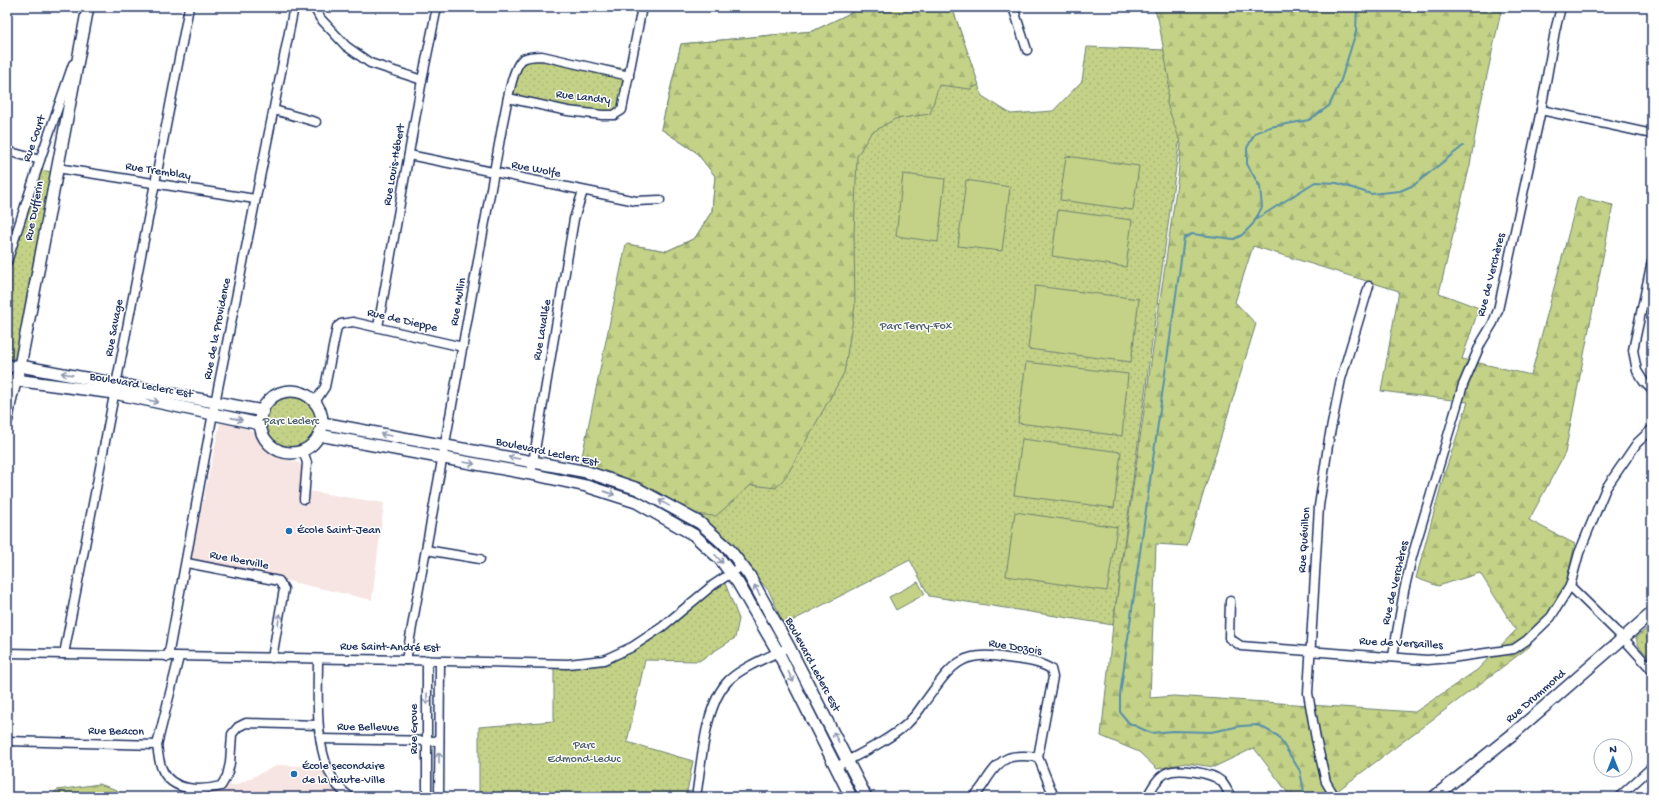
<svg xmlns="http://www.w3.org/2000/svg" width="1659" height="804" viewBox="0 0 1659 804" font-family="'Gochi Hand',sans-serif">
<defs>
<pattern id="grass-dots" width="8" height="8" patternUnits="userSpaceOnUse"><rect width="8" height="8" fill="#c3d286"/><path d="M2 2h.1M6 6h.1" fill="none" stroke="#a7b576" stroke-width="1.8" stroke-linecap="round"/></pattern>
<pattern id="forest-firs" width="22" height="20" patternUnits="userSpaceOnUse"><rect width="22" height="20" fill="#c3d286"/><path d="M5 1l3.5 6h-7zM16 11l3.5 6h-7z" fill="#a7b576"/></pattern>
</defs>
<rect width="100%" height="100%" fill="#fff"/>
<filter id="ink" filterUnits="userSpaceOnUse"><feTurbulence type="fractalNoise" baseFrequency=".025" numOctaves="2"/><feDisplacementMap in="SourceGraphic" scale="8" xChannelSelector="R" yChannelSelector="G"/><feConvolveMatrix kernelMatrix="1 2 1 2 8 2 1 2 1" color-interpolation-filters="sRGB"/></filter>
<g filter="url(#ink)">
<g fill="#f7e5e3">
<polygon points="220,423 244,428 252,431 273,455 299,463 303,468 301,490 384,503 372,600 191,559"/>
<polygon points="278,765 326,767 350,797 187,797 188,788 236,785"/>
</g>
<g fill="url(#grass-dots)" stroke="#6f8072">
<polygon points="863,7 952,7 982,96 1011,114 1053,111 1082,81 1087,47 1192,51 1113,625 929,596 910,560 784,625 769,591 714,528 698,513 626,244 667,251 695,238 712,211 715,176 696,152 661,129 681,44 813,31"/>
<polygon points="538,54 632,70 618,116 596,113 510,94 514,66"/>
<polygon points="37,169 56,173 20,366 7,366 7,264"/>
<circle cx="291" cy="422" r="31"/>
<polygon points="723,578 739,619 735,638 699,661 645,660 627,742 693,761 686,797 479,797 479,727 554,721 554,664 604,660 632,647"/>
<path d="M1652 625V660C1646 654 1636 646 1636 637Z"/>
</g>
<g fill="url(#forest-firs)" stroke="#6f8072" fill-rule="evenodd">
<polygon points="863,7 952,7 979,85 970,89 939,85 930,114 895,119 871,133 857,156 854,234 855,306 844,373 787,475 776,488 751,485 716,516 692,514 580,466 626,244 667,251 695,238 712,211 715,176 696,152 661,129 681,44 813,31"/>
<path d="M1153 7H1502L1480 107 1470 165 1439 293 1479 308 1462 359 1531 375 1578 197 1613 205 1565 453 1529 520 1575 544 1566 584 1529 647 1329 797H1291L1254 748 1214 767 1186 763 1157 769 1139 752 1101 736 1113 625 1178 176 1181 144 1167 104 1169 80 1158 18ZM1253 246 1399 291 1381 391 1468 402 1444 475 1416 578 1438 586 1480 573 1516 630 1477 670 1415 712 1174 696 1150 698 1156 544 1187 546 1256 324 1235 302Z"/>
<polygon points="99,784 117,790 121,797 50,797 57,790"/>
</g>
<g fill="#c3d286" stroke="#6f8072">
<polygon points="1066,156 1139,166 1133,210 1060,200"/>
<polygon points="903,174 945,179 938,242 896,236"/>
<polygon points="966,180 1010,187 1002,251 958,246"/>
<polygon points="1058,210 1132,220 1126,267 1052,256"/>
<polygon points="1035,286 1139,299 1131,362 1028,349"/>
<polygon points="1026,362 1128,374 1122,436 1018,423"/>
<polygon points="1022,439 1121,452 1114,508 1014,495"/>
<polygon points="1015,512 1117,527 1107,591 1006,576"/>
<polygon points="918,582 925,594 896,610 889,597"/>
</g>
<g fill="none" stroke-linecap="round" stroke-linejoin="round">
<g stroke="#5890aa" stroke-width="2">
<polyline points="1255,220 1315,182 1337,183 1371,194 1400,191 1414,185 1463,146"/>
<polyline points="1305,797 1300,771 1278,736 1258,725 1241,726 1211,732 1173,731 1151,733 1129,723 1120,712 1120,695 1184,238 1192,234 1234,239 1242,235 1253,224 1262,207 1260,187 1247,164 1247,148 1255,133 1270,127 1309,120 1329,106 1340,83 1356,32 1357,7"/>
</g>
<g stroke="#1b2f5e" stroke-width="11">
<g id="street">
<polyline points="314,7 320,18 346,46 370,63 422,80"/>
<polyline points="1013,7 1027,50"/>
<polyline points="508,98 568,111 602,115 614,115 622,110 642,7"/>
<polyline points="274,110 316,122"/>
<polyline points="1541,110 1652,134"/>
<polyline points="7,151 40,160"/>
<polyline points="409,155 636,201 660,200"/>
<polyline points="57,168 255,199"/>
<polyline points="1652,261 1633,350 1637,371 1644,382 1652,390"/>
<polyline points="7,262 40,160 73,64"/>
<polyline points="378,327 422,80 437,7"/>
<polyline points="315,402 325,387 337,327 341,324 353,322 463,347"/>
<polyline points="303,450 307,463 304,499"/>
<polyline points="531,474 574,219 583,191"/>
<polyline points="426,550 480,559"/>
<polyline points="187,563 279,581 284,589 272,658"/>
<polyline points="1570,586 1623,638 1652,670"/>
<polyline points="1230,601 1229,638 1241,646 1427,660 1451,658 1514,649 1527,640 1551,617 1570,586 1579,553 1606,488 1637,443 1652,429"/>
<polyline points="7,653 406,660 568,664 604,660 632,647 662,627 713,585 742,566"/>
<polyline points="64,654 189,7"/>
<polyline points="1393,656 1404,591 1412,557 1463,385 1481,343 1493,323 1498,310 1541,110 1555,31 1561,7"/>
<polyline points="168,657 213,413 294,7"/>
<path d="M318 659C318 695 314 747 333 779 336 786 344 792 350 797"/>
<path d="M406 660 503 122C506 109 512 66 523 59 529 56 535 56 542 56L629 76"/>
<polyline points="427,660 427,797"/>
<polyline points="321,739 439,741"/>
<polyline points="7,741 157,745 179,657"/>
<path d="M157 745C158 753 159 762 162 769 172 792 201 791 221 786L227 776 230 763 232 734 238 727 246 723 318 725"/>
<path d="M836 767C859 754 886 742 907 724 913 718 919 711 924 703 951 667 958 649 1007 658 1022 660 1038 661 1051 669L1053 677 1038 757 1054 797"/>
<polyline points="439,797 440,661"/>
<path d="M696 797C702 762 704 705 729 680 744 666 771 656 789 647"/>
<path d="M973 797C979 792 983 786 987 779 1002 756 1010 754 1038 757"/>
<path d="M1147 797C1152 788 1157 778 1166 773 1178 767 1212 773 1221 781 1225 785 1228 792 1231 797"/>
<polyline points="1335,797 1326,782 1316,739 1308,693 1319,506 1329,439 1341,379 1369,286"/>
<polyline points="1619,797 1652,767"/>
</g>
</g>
<g stroke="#1b2f5e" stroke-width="14">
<g id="secondary">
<polyline points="7,366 20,366 263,411"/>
<polyline points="7,381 15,380 114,393 260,424"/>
<circle cx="291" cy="422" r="31"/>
<polyline points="7,419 11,397 20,366 88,7"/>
<polyline points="322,423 587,472 638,489 700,523 729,549 749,575 789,647 866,797"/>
<polyline points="319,435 531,474 586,486 636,502 694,535 720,559 738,583 778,652 851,797"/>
<polyline points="1434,797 1513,734 1652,613"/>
</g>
</g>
<use href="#street" stroke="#fff" stroke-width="8"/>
<use href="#secondary" stroke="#fff" stroke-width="11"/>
</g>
<defs><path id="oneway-shaft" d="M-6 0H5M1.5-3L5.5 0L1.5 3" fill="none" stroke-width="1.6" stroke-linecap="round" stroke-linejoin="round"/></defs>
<g stroke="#8d97ae">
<use href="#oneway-shaft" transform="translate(67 374) rotate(-170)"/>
<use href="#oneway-shaft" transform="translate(153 401) rotate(11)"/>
<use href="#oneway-shaft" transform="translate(237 419) rotate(13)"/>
<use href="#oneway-shaft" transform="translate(386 435) rotate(-170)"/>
<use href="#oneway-shaft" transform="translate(514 458) rotate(-170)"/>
<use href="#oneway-shaft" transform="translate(469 463) rotate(10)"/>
<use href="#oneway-shaft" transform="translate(609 493) rotate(19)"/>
<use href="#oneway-shaft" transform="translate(664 503) rotate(-151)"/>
<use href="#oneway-shaft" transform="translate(719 559) rotate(48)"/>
<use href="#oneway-shaft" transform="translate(757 590) rotate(-119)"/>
<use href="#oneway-shaft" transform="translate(279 619) rotate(-80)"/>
<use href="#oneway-shaft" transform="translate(791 677) rotate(63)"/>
<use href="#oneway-shaft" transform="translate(427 699) rotate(91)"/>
<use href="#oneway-shaft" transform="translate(836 737) rotate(-118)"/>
<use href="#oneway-shaft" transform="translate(439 758) rotate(-91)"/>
</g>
</g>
<g fill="#1f6fb2" stroke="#fff" stroke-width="1.5">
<circle cx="289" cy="531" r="4"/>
<circle cx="294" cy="774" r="4"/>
</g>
<g text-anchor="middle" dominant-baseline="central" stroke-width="3" stroke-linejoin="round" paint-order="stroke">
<g font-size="12" fill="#1b2f5e" stroke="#fff">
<text transform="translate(583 98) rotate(7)">Rue Landry</text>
<text transform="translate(35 139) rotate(-71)">Rue Court</text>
<text transform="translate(395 165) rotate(-80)">Rue Louis-Hébert</text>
<text transform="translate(536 170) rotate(11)">Rue Wolfe</text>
<text transform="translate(158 172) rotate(9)">Rue Tremblay</text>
<text transform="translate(35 211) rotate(-79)">Rue Dufferin</text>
<text transform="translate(1492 275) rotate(-76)">Rue de Verchères</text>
<text transform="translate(459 302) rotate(-80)">Rue Mullin</text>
<text transform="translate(402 321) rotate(13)">Rue de Dieppe</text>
<text transform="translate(115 328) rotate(-79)">Rue Savage</text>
<text transform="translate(218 329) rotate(-79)">Rue de la Providence</text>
<text transform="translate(543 330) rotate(-80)">Rue Lavallée</text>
<text transform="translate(141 386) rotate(10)">Boulevard Leclerc Est</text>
<text transform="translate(547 453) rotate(12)">Boulevard Leclerc Est</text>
<text transform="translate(1305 540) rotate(-86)">Rue Quévillon</text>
<text transform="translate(239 561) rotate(11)">Rue Iberville</text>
<text transform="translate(1396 583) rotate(-77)">Rue de Verchères</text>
<text transform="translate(1401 644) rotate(3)">Rue de Versailles</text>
<text transform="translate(390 648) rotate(1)">Rue Saint-André Est</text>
<text transform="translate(1015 648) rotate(9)">Rue Dozois</text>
<text transform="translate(812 665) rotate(62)">Boulevard Leclerc Est</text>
<text transform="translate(1536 697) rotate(-41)">Rue Drummond</text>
<text transform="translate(368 728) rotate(1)">Rue Bellevue</text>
<text transform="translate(415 729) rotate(-90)">Rue Grove</text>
<text transform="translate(116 732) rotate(1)">Rue Beacon</text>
</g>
<g font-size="12" fill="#4d606a" stroke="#fff">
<text x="916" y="327">Parc Terry-Fox</text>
<text x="291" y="422">Parc Leclerc</text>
<text x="584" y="746">Parc<tspan x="584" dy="14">Edmond-Leduc</tspan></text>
</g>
<g font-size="12" fill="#1b2f5e" stroke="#fff" text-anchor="start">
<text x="297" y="531">École Saint-Jean</text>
<text x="302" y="767">École secondaire<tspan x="302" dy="14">de la Haute-Ville</tspan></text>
</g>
</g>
<rect width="1659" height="804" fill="none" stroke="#fff" stroke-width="24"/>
<rect x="12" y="12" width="1635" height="780" fill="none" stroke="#1b2f5e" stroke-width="1.5" filter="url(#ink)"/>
<g transform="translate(1613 758)"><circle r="19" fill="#ffffff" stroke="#a4acbf"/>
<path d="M0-3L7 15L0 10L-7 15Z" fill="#1f6fb2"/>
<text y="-6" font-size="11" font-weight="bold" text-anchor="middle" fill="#1b2f5e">N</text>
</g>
</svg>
